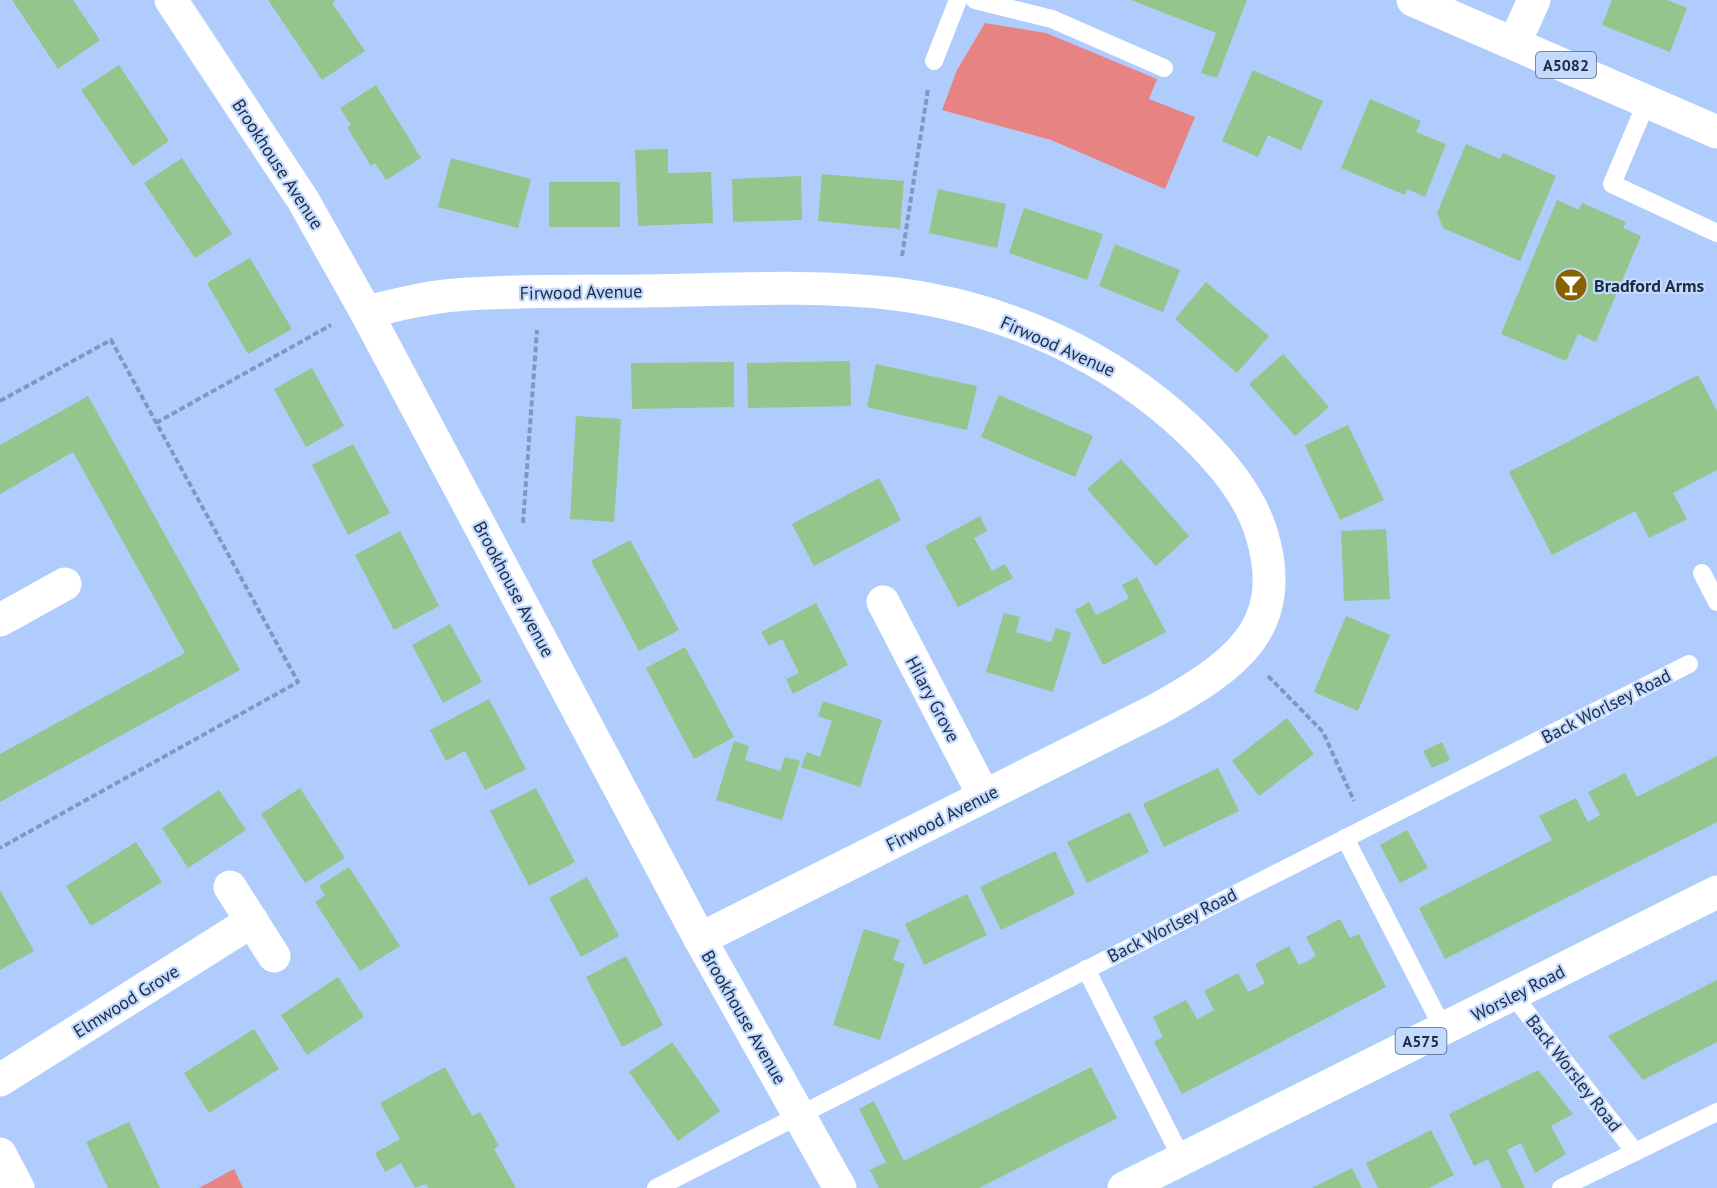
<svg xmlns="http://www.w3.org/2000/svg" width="1717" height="1188" viewBox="0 0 1717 1188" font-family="'PT Sans',sans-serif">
<rect width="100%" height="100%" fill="#afccfd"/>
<g fill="#e78382">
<polygon points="985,23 1046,33 1157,79 1149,99 1195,117 1165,189 1051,140 942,110 957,70"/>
<polygon points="234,1169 243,1188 199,1188"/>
</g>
<g fill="#94c58c">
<polygon points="12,0 73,0 100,40 58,69"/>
<polygon points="268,0 336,0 332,3 365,51 322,80"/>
<polygon points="1131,0 1247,0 1217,78 1201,73 1216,33"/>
<polygon points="1612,0 1667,0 1687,8 1670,52 1602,25"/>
<polygon points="119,65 169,141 133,166 81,90"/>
<polygon points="1253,70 1323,101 1301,150 1268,135 1258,157 1222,141"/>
<polygon points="376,85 421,158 386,180 375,163 371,166 347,127 351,125 340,108"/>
<polygon points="1370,99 1421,121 1416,132 1446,144 1425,197 1407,189 1405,195 1341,168"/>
<polygon points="1466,144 1500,159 1503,153 1556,176 1520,261 1443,228 1437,213"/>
<polygon points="668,149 668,173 711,172 713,223 638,226 635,150"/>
<polygon points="182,158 232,234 195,258 144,183"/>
<polygon points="451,158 531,179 518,228 438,207"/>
<polygon points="822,174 904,181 900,229 818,221"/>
<polygon points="801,176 802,220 733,222 732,179"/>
<rect x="549" y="182" width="71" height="45"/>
<polygon points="938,189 1006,204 997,248 929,233"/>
<polygon points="1557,200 1579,210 1582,203 1626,222 1623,228 1641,236 1596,342 1578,334 1566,361 1501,334"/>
<polygon points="1024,208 1103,234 1087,280 1009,253"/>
<polygon points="1115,244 1180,270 1163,312 1099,286"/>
<polygon points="250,258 292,329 248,354 207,283"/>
<polygon points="1206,282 1269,336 1237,373 1175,319"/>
<polygon points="1283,354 1329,407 1295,436 1249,384"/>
<polygon points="850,361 851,406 748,408 747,363"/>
<polygon points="734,362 734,407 632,409 631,363"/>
<polygon points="876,364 977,386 967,430 867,407"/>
<polygon points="312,368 344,426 306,447 274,389"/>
<polygon points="1698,375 1717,411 1717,470 1673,493 1687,519 1649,538 1635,511 1552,555 1509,472"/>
<polygon points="999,395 1093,436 1075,477 981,437"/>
<polygon points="88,396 240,670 0,802 0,754 185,653 73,452 0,494 0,445"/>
<polygon points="576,416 621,419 614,522 570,519"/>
<polygon points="1348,425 1384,500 1340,520 1305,445"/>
<polygon points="353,444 390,513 348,535 312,465"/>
<polygon points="1121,459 1189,536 1156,566 1087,489"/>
<polygon points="879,478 901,520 814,566 792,524"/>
<polygon points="980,516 987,531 974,538 983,554 992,571 1005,564 1013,578 958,607 925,546"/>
<polygon points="1386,529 1390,599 1344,601 1341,531"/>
<polygon points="400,531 439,606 394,630 355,555"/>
<polygon points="630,540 679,630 639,651 591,561"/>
<polygon points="1137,577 1166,632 1103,665 1075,610 1089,602 1096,615 1113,607 1129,598 1122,585"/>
<polygon points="816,603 848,665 793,694 786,679 799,673 782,639 769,646 761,632"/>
<polygon points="1004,613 1020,617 1016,632 1051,642 1056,628 1071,633 1053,692 986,672"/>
<polygon points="1346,616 1390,635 1358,711 1314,692"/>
<polygon points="450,624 482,682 443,703 412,645"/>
<polygon points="685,647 734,737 694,759 646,668"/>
<polygon points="489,699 526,769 485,790 465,751 446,761 430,730"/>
<polygon points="823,701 882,720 860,787 801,767 807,752 820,757 832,721 818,716"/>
<polygon points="1287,718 1314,754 1259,796 1232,761"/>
<polygon points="734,741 749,746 745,760 780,771 785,757 800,761 782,820 716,800"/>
<polygon points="1442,742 1450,760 1432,768 1423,751"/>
<polygon points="1717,756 1717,822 1445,959 1419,908 1552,840 1539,816 1576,798 1588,822 1600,815 1588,792 1625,773 1637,797"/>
<polygon points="1218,768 1239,811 1164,847 1143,804"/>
<polygon points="300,788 345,858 305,883 261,814"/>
<polygon points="536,788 575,862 529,886 490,811"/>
<polygon points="219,790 246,830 188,868 162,828"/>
<polygon points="1130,812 1149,852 1087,883 1067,842"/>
<polygon points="1407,830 1428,868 1400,883 1380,845"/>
<polygon points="136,842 162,882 91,926 66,886"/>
<polygon points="1055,851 1075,894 1001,930 980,887"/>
<polygon points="349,867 400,946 360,971 315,902 325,895 319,886"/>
<polygon points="587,877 619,936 581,957 549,898"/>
<polygon points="0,890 34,951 0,970"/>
<polygon points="967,894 987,935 924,965 905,924"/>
<polygon points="1340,919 1350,938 1359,934 1386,987 1182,1094 1154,1042 1163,1037 1153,1017 1186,1000 1197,1019 1205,1015 1214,1010 1204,991 1238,973 1248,992 1257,988 1265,983 1255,964 1289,946 1299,965 1308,961 1316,956 1306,937"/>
<polygon points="864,929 900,940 893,960 905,964 880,1040 833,1025"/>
<polygon points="626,956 663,1025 622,1047 586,977"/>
<polygon points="338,977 364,1017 307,1055 281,1015"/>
<polygon points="1717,980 1717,1042 1643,1080 1608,1036"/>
<polygon points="254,1029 279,1069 209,1113 184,1073"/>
<polygon points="672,1042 720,1111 678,1141 629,1072"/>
<polygon points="445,1067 472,1116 480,1112 499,1146 494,1149 516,1188 428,1188 426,1184 415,1188 401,1163 385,1172 375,1153 400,1139 380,1103"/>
<polygon points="1091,1067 1117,1118 979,1188 879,1188 870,1170 886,1162 859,1109 874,1101 904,1161"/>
<polygon points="1538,1070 1573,1114 1551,1126 1566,1154 1535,1173 1521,1143 1507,1150 1525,1188 1502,1188 1488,1159 1474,1166 1449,1114"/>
<polygon points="129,1122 147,1160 160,1188 108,1188 86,1142"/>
<polygon points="1431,1130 1454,1175 1429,1188 1378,1188 1366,1163"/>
<polygon points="1352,1168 1362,1188 1312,1188"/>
</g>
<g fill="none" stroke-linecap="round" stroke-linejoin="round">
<g stroke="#7f98c0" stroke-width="4" stroke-dasharray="6 3" stroke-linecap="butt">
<polyline points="902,256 928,89"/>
<polyline points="0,401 111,340 298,682 0,848"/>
<polyline points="156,423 331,325"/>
<polyline points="523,523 537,330"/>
<polyline points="1268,676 1323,732 1354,801"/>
</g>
<g stroke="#fff" stroke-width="18">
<polyline points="975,0 1052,19 1164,68"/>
<polyline points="934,61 958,0"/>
<polyline points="1647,101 1612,184 1717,233"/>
<polyline points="1702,573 1717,602"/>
<polyline points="1345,838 1444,1030"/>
<polyline points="1086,969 1182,1159"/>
<polyline points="1513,995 1635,1152"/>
<polyline points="656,1188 1689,664"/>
<polyline points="1561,1188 1717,1112"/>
</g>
<g stroke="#fff" stroke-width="33">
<polyline points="171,0 303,200 366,312 700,939 840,1188"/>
<polyline points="1515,42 1534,0"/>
<path d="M366 312C396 305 426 297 456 295 517 290 579 292 639 291 724 290 811 284 896 294 1005 308 1110 355 1190 431 1220 460 1250 494 1262 535 1290 630 1232 667 1158 709L700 939"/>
<polyline points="883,602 984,796"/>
<polyline points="0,620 65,584"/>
<polyline points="230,887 274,956"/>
<polyline points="0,1080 252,921"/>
<polyline points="0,1154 18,1188"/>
</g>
<g stroke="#fff" stroke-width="33">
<polyline points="1413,0 1717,132"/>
<polyline points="1124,1188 1717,892"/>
</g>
</g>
<defs>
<g id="bar-disc" transform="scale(1.725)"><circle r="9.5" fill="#886100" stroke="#c3d9fe"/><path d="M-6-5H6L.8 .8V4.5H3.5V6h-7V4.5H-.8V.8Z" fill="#fff"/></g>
</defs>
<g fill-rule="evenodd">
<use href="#bar-disc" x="1571" y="285"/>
</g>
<g text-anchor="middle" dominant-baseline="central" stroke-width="4.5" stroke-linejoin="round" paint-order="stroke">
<g fill="#c3d9fe" stroke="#50607b" stroke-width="1.5">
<rect x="1536" y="52" width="60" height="26" rx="4.5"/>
<rect x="1395.5" y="1028" width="51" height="26" rx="4.5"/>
</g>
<g font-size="16" font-weight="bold" fill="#1e2c43">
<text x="1566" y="65">A5082</text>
<text x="1421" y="1041">A575</text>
</g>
<g font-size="18" fill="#1e2c43" stroke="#c3d9fe">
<text transform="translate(278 164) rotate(57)">Brookhouse Avenue</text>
<text transform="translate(581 292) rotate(-1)">Firwood Avenue</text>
<text transform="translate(1058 346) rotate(24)">Firwood Avenue</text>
<text transform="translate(514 589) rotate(62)">Brookhouse Avenue</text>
<text transform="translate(933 699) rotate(62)">Hilary Grove</text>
<text transform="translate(1606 706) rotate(-27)">Back Worlsey Road</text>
<text transform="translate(942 818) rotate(-27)">Firwood Avenue</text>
<text transform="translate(1172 925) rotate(-27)">Back Worlsey Road</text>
<text transform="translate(1518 993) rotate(-27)">Worsley Road</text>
<text transform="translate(126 1001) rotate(-32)">Elmwood Grove</text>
<text transform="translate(744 1017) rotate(60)">Brookhouse Avenue</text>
<text transform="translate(1574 1073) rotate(52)">Back Worsley Road</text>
</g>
<g font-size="18" font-weight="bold" fill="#1e2c43" stroke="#c3d9fe" text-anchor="start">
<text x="1594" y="285">Bradford Arms</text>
</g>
</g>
</svg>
